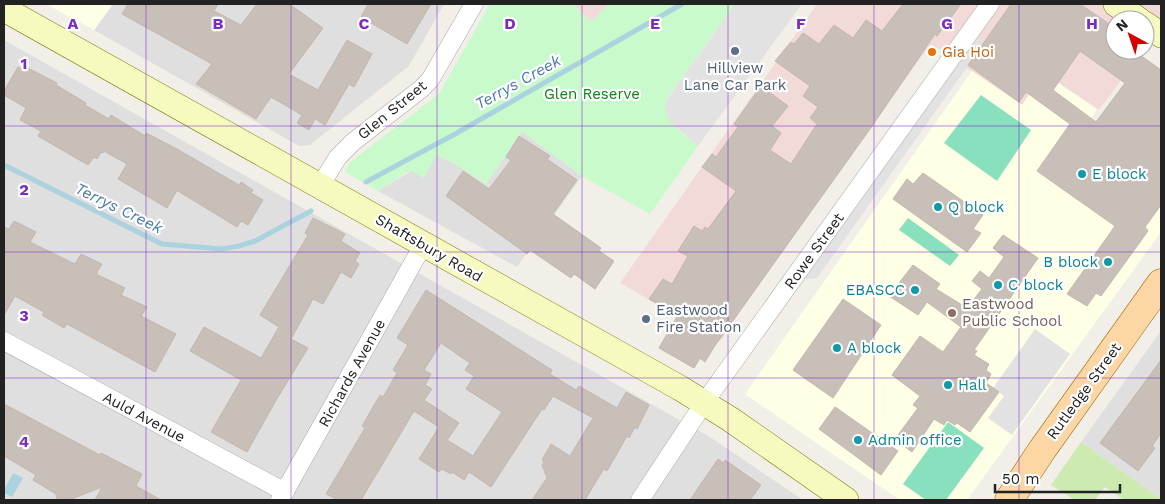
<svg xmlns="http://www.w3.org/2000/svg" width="1165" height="504" viewBox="0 0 1165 504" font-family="'Work Sans',sans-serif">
<rect width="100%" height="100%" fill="#f2efe9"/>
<g fill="#e0dfdf">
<polygon points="113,4 444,4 409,66 310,145 299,146 94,30"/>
<polygon points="4,40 710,437 803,500 4,500"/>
<polygon points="522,131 582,176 517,267 378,191 437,155 459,166 486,184"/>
<polygon points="1161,331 1161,499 1081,442"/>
</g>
<g fill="#f2dad9">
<polygon points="573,4 609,4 591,22"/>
<polygon points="817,4 1161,4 1161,32 1145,48 1145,20 1115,20 1115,50 1144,50 1099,110 1044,74 1022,105 931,44 826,189 720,341 620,283"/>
</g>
<g fill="#ffffe5">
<polygon points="46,4 113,4 94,30"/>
<polygon points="972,71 1022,105 1044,73 1097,109 1076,142 1161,200 1161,232 967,500 900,500 745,394"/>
</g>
<polygon fill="#cdebb0" points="1081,442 1161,499 1161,500 1124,500 1105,487 1095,500 1075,500 1051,485"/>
<path fill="#c8facc" d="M490 4H573L591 22 609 4H735L668 97C658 120 683 133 698 146L650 214 582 176 522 132 486 184 459 166 437 155 423 178 410 170 378 191 345 172 349 163 435 97 440 92Z"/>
<g fill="#88e0be">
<polygon points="981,95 1031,130 997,181 944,143"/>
<polygon points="908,218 959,255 950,266 899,230"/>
<polygon points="948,422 984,448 946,500 926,500 903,484"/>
</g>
<g fill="#e2e2e2">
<polygon points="735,4 802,4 698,146 670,122 665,110 665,105 668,98"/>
<polygon points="987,39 817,278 793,280 964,40"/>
<polygon points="1035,329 1070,354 1012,435 988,418 1004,396 993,388"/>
</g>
<polygon fill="#aad3df" points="13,473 23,478 12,497 4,493 4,490"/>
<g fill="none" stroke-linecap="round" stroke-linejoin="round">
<g stroke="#aad3df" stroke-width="5">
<polyline points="4,165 162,244 222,249 239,246 255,241 311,211"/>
<polyline points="366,182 455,134 682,4"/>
</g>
</g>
<g fill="#c7bfb8" stroke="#c4b6ab" fill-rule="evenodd">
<polygon points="128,4 218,4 214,11 241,25 257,4 289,4 323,28 289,74 318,90 347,40 372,54 354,87 349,84 325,125 315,119 309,130 297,123 302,115 271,97 256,119 196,84 212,64 122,14"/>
<polygon points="368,4 431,4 407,44 361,17"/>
<polygon points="903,4 961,4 937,36 935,34 870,129 714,347 705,362 700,358 694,368 659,348 678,315 649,299 663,279 672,284 688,256 678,251 694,226 702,231 705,227 708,229 736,191 702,167 712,154 716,157 738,127 734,124 761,86 788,106 772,126 781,133 770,150 791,164 817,124 810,118 818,107 803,96 810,86 775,61 791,42 794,44 803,33 819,44 834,25 853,38 866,20 882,31"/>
<path d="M1011 4H1080L1115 28V50H1133L1161 70V205L1145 227 1148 231 1101 296 1096 293 1087 306 1067 294 1115 226 1037 171 1070 124 1026 92 1019 102 968 65ZM1080 51 1125 83 1096 122 1053 90Z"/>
<polygon points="24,66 57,83 56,85 86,103 85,105 109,119 111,115 145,136 146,133 177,149 239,185 241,182 253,190 251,193 263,200 248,225 241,221 237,227 178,191 176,192 167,208 118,179 127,164 104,151 103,153 101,152 97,159 94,157 88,165 38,136 41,131 20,120 26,108 4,95 4,91 18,67 22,69"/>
<polygon points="519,136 550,156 547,159 577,180 553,214 601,248 599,251 614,261 595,289 574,274 571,278 530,250 527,254 446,196 463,171 489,189 511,160 506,157"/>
<polygon points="923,173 983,215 973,229 981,233 967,252 893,199 907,179 913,184"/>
<polygon points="313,218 345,234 341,241 360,253 355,261 359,264 351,278 341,272 323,304 313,299 291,339 308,348 275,402 247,452 211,432 241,380 190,351 204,327 261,358 279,327 260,315 308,235 305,233"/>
<polygon points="14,221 36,232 30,242 75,264 81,254 102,264 96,274 125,288 121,295 147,307 141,316 176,334 155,372 67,324 64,328 42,315 44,312 15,296 4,315 4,227 9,229"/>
<polygon points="1003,235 1038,258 974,350 977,351 974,355 989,364 986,370 991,374 986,383 999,392 970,432 957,423 955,425 947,420 944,425 934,419 912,452 895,439 918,408 913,405 920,396 892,375 920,336 943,352 961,327 927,302 918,315 889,296 913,265 940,284 936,289 967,308 982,289 972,281 980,271 989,278 1004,257 993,248"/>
<path d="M426 290 552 370 550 374 576 390 579 386 617 408 626 392 649 405 637 429 635 427 629 438 627 436 607 471 604 469 603 470 585 500H532L547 478 542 465 544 462 542 460 551 444 570 456 593 418 553 396 544 410 542 409 491 487 469 472 464 480 452 472 451 474 442 469 439 472 419 459 439 427 414 411 361 500H338L326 494 365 428 362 426 380 395 383 397 397 373 393 370 408 345 397 338ZM441 343 470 363 465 370 474 376 466 389 502 412 473 456 447 440 459 423 424 400 432 389 425 385 431 374 424 370Z"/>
<polygon points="843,299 881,325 833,398 793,370"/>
<polygon points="1161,360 1161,433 1152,446 1155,448 1138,471 1100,443"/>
<polygon points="4,404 100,455 101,453 142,474 136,486 161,500 95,500 102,487 69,500 57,500 56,494 33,480 36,475 4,456"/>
<polygon points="835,407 898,451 881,475 819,429"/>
<polygon points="718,459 723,463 725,460 761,485 750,500 690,500"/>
</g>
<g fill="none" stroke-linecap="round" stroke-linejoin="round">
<g stroke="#a9a9a9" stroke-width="19">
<g id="street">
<polyline points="320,186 338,157 353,142 421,89 430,80 474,4"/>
<polyline points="4,341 285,492"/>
<polyline points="280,500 423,245"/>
<polyline points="640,500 704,403 990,4"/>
</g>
</g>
<g stroke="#707d05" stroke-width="26">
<g id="secondary">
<polyline points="1116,4 1139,20"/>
<polyline points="4,9 680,388 730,419 846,500"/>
<polyline points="1145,24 1161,35"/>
</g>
</g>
<g stroke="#a06b00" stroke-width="29">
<polyline id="primary" points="1009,500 1042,450 1161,283"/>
</g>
<use href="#street" stroke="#fff" stroke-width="18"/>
<use href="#secondary" stroke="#f7fabf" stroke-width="25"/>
<use href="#primary" stroke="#fcd6a4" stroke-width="28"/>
</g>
<path fill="none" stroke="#7b2cbf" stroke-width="1" stroke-opacity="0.55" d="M146 4V500M291 4V500M437 4V500M582 4V500M728 4V500M874 4V500M1019 4V500M4 126H1161M4 252H1161M4 378H1161"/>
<g fill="#5c6f8a" stroke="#fff" stroke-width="2">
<circle cx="735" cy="51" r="5"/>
<circle cx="646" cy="319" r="5"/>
</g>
<circle fill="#e8710a" stroke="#fff" stroke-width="2" cx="932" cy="52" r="5"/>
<g fill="#0f9aa8" stroke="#fff" stroke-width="2">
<circle cx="1082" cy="174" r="5"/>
<circle cx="938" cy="207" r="5"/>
<circle cx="1108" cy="262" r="5"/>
<circle cx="998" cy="285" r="5"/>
<circle cx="915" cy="290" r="5"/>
<circle cx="837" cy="348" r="5"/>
<circle cx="948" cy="385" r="5"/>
<circle cx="858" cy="440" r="5"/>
</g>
<circle fill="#8d6e63" stroke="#fff" stroke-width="2" cx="952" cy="313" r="5"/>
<g text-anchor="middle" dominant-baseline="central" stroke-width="4.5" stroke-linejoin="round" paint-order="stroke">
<g font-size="15" fill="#c56008" stroke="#fff" text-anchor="start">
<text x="942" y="52">Gia Hoi</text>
</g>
<g font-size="15" fill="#4e5e75" stroke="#fff">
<text x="735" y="68">Hillview<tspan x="735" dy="17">Lane Car Park</tspan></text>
<text x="656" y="310" text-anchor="start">Eastwood<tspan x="656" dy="17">Fire Station</tspan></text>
</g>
<g font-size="15" fill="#0c8416" stroke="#fff">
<text x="592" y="94">Glen Reserve</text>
</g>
<g font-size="15" fill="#222" stroke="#fff">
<text transform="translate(392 110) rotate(-39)">Glen Street</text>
<text transform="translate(429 248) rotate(30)">Shaftsbury Road</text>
<text transform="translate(814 251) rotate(-54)">Rowe Street</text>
<text transform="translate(352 373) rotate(-61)">Richards Avenue</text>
<text transform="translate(1084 391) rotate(-54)">Rutledge Street</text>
<text transform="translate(144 417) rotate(28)">Auld Avenue</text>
</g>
<g font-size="15" fill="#0d838f" stroke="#fff" text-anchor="start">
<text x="1092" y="174">E block</text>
<text x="948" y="207">Q block</text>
<text x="1098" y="262" text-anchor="end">B block</text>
<text x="1008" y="285">C block</text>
<text x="905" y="290" text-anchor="end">EBASCC</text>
<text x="847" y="348">A block</text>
<text x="958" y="385">Hall</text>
<text x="868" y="440">Admin office</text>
</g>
<g font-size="15" fill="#785e54" stroke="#fff" text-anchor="start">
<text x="962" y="304">Eastwood<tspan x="962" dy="17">Public School</tspan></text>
</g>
<g font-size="16" font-style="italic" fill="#4a7aab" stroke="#fff">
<text transform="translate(518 82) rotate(-29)">Terrys Creek</text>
<text transform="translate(119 208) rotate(26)">Terrys Creek</text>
</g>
</g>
<g font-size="16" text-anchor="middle" font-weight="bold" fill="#7b2cbf" stroke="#fff" stroke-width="4.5" stroke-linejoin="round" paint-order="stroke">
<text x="73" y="29">A</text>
<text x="218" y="29">B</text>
<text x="364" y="29">C</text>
<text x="510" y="29">D</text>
<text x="655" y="29">E</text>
<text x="801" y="29">F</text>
<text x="947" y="29">G</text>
<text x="1092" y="29">H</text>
<text x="24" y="69">1</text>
<text x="24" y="195">2</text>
<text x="24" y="321">3</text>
<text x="24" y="447">4</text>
</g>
<rect width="1165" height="504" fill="none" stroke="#222222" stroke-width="10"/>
<g transform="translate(1130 35) rotate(320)"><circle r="24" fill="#ffffff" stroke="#a7a7a7"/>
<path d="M0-4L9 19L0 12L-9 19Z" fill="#d40000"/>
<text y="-8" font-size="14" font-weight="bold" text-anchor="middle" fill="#222222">N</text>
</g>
<path d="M995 484v8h125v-8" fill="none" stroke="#222222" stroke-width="2.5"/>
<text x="1002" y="484" font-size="15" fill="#222222" stroke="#ffffff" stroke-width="4" paint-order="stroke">50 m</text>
</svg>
